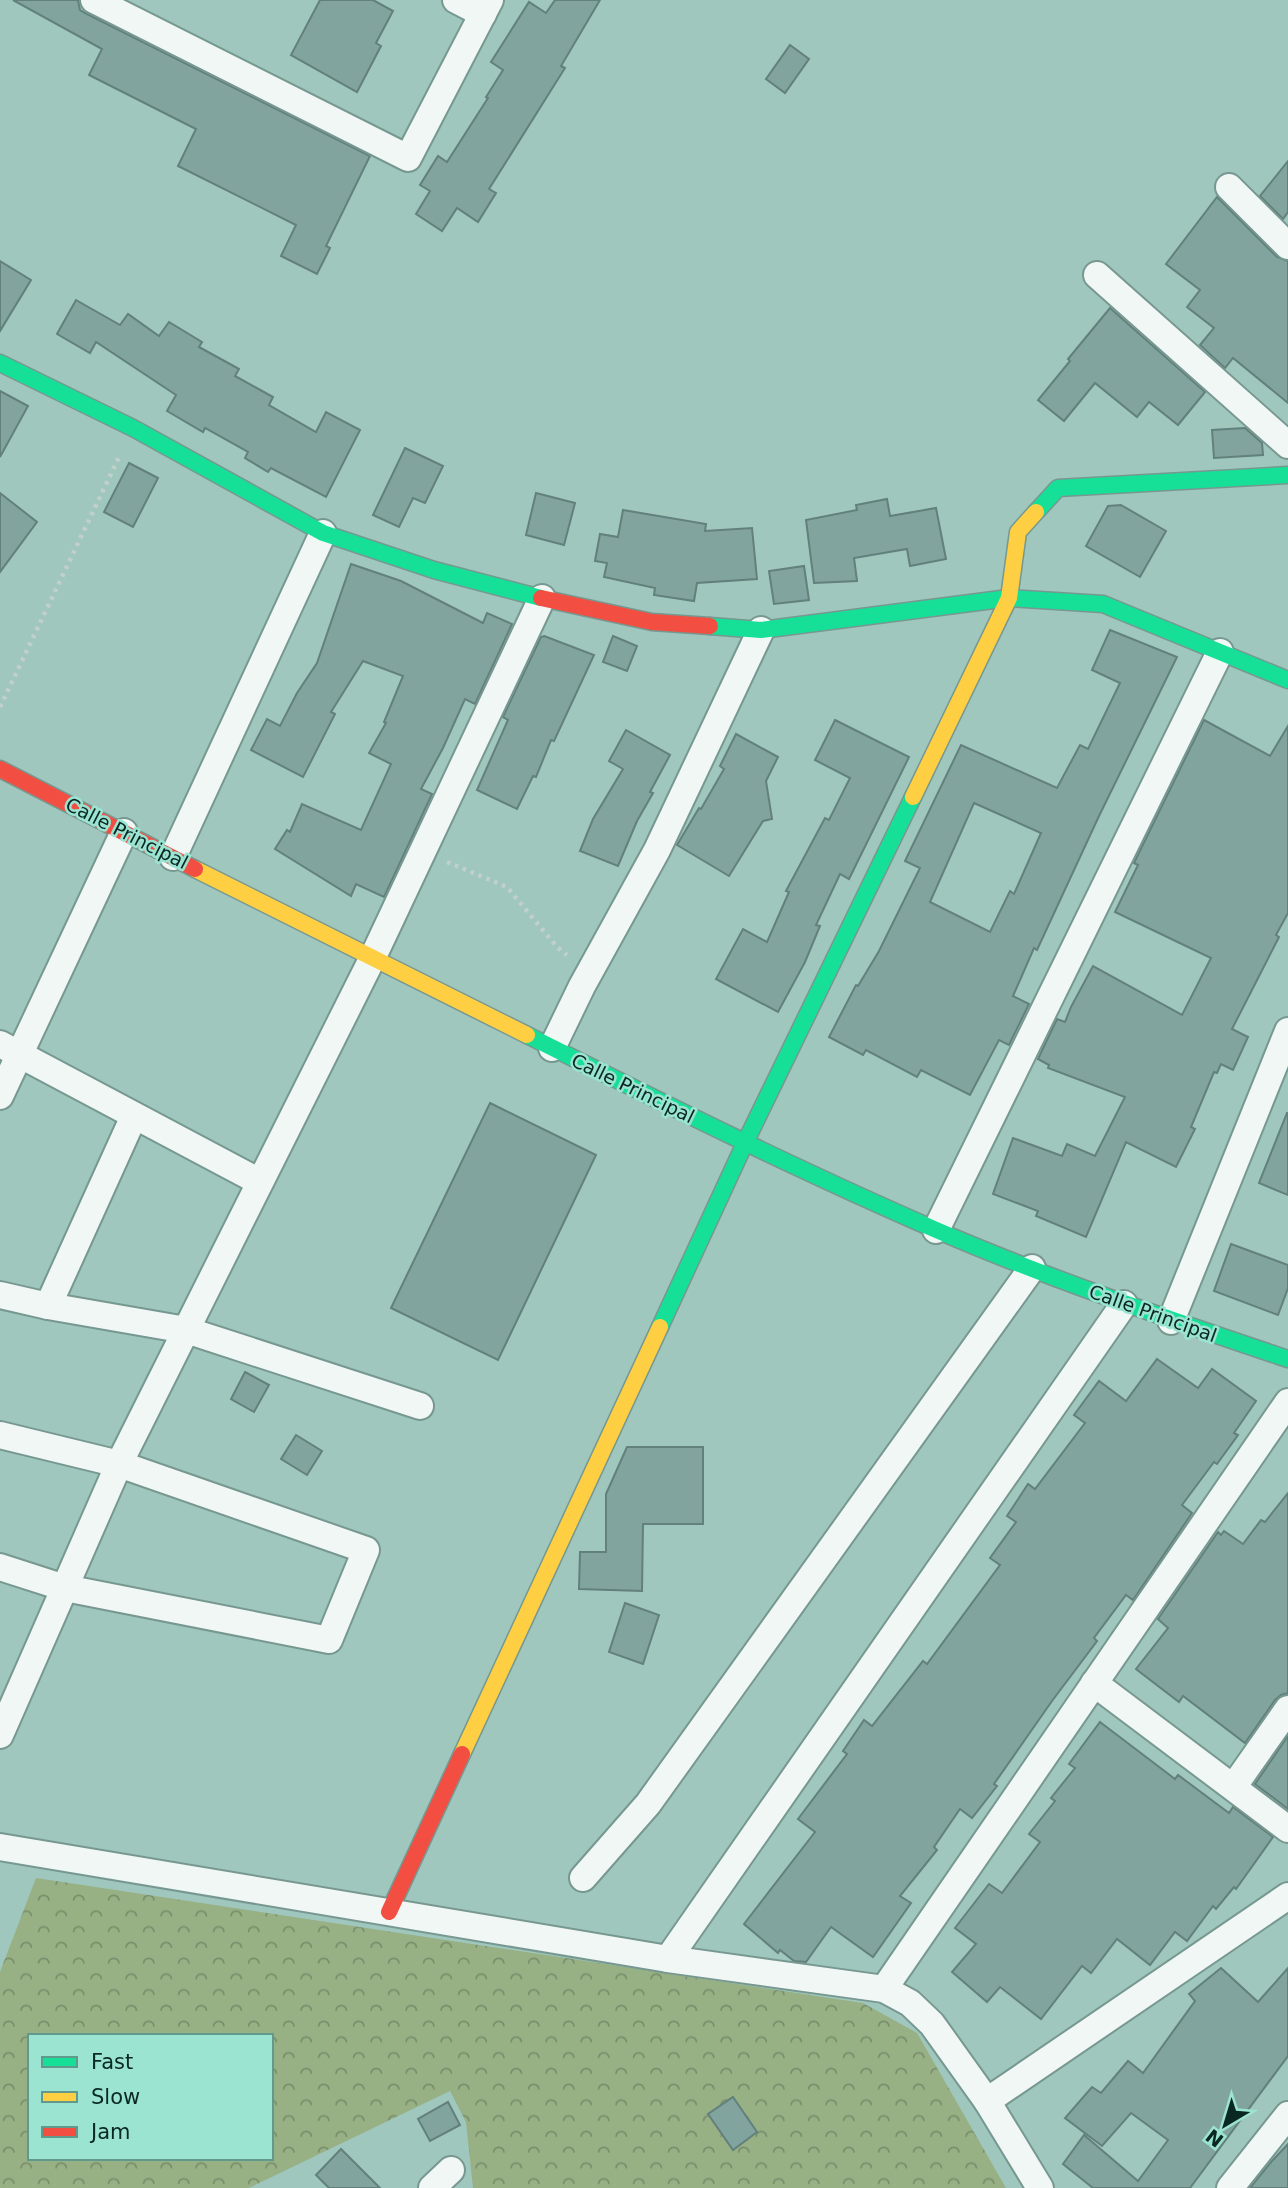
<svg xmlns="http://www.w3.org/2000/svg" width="1288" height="2188" viewBox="0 0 1288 2188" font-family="'DejaVu Sans',sans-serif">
<defs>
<pattern id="forest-crowns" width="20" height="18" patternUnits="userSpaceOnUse" patternTransform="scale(1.75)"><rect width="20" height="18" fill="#97b084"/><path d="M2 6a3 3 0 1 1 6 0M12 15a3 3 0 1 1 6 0" fill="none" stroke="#798f6c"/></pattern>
</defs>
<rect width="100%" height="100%" fill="#9fc7bd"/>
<path fill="url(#forest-crowns)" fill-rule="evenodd" d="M36 1878 863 2003 917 2033 1006 2188H473L466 2122 450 2091 249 2188H0V1972ZM30 2036H271V2158H30Z"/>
<g fill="#82a49f" stroke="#62807c" stroke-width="2" fill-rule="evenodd">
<polygon points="13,0 78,0 80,10 87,14 370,156 326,246 330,248 317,274 281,256 296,225 178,166 196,129 89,75 102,49"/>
<polygon points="320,0 373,0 393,11 376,43 381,46 357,92 291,55"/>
<polygon points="555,0 600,0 561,66 565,68 489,189 496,193 478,222 457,208 442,231 416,214 430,191 420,185 438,156 447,162 488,98 486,97 503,70 491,62 529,2 546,13"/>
<polygon points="790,45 809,59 785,93 766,79"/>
<polygon points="1288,161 1288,212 1283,219 1260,196"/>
<polygon points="1217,197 1277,257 1288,261 1288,403 1233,358 1225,368 1200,345 1214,328 1187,307 1200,290 1166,264"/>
<polygon points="0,261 31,280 0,331"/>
<polygon points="76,300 120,325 128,314 159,336 169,322 202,342 199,347 239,369 235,376 273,397 269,405 316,432 326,412 360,430 326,497 271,468 268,472 245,458 248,452 205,428 203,432 167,411 176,395 96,342 90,353 57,334"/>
<polygon points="1110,308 1205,392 1178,425 1149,402 1137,417 1095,383 1064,421 1038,400 1070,361 1068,359"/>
<polygon points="0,391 28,406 0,457"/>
<polygon points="1245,428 1262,443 1263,455 1214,458 1212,430"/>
<polygon points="405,448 443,466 425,503 413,498 399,527 373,515"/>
<polygon points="129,463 158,478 133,527 104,512"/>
<polygon points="0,493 37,522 0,572"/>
<polygon points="536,493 575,503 564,545 526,535"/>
<polygon points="887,499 890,516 936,508 946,559 910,566 907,549 854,558 857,581 814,583 806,520 857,510 856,505"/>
<polygon points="1121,505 1166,531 1140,577 1086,546 1108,506"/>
<polygon points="623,510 706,524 705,531 752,528 757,579 697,583 694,601 654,595 655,588 604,577 607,563 595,561 600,534 618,537"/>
<polygon points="351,564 401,581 483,623 487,613 512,624 475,704 465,699 443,748 421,789 432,794 384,897 356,884 351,896 275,849 287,830 290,832 302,804 361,830 391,764 369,753 386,723 384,722 403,676 363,661 331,712 335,714 303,777 251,750 267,719 280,726 297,693 317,663"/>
<polygon points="804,566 809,600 774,604 769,571"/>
<path d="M1110 630 1177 657 1099 816 1037 950 1034 948 1013 996 1029 1004 1009 1045 999 1040 970 1095 921 1070 917 1077 866 1050 863 1055 829 1037 856 985 858 986 879 951 920 868 905 861 961 745 1057 788 1080 745 1088 749 1120 683 1092 670ZM974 803 1041 833 1014 894 1010 891 990 932 930 902Z"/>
<polygon points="544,636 594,655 554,741 551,740 536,777 533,776 517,809 477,790 508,720 503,717 541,637"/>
<polygon points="613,636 637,646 627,671 603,662"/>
<polygon points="835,720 909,757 849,879 840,874 816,925 820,926 805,962 778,1012 716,979 743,929 767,942 789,892 786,891 825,818 829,820 850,778 815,760"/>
<polygon points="1204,720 1270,756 1288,726 1288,913 1276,935 1279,937 1232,1029 1248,1037 1233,1070 1221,1064 1217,1073 1214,1072 1191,1127 1195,1129 1176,1167 1126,1142 1086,1237 1036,1216 1038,1211 993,1194 1013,1138 1062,1156 1067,1144 1095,1156 1125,1097 1048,1068 1049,1065 1038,1059 1057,1019 1065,1022 1071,1007 1093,966 1182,1015 1211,958 1115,912 1138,865 1134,863"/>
<polygon points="626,730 670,755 650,792 653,793 637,821 618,866 580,851 593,819 623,769 609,761"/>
<polygon points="736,734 778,757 766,781 772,819 763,821 729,876 677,845 699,808 701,809 724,769 720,766"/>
<polygon points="490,1103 596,1155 498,1360 391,1308"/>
<polygon points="1287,1113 1288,1113 1288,1195 1259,1183"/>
<polygon points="1231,1244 1288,1265 1288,1288 1278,1315 1214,1291"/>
<polygon points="1157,1359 1198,1388 1212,1369 1256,1401 1234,1433 1238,1435 1217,1464 1214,1462 1182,1505 1192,1513 1133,1600 1126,1595 1094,1638 1097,1641 1052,1701 994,1784 997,1786 972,1818 960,1809 934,1847 937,1850 900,1896 911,1903 873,1957 831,1927 806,1962 794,1961 780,1950 778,1953 744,1924 815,1832 798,1819 847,1754 843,1751 864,1720 872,1726 923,1661 927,1664 1000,1565 990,1558 1016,1522 1007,1516 1028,1484 1035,1489 1085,1423 1074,1415 1099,1381 1126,1401"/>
<polygon points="245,1372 269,1385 254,1412 231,1399"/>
<polygon points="296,1435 322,1451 307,1475 281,1459"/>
<polygon points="627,1447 703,1447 703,1524 643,1524 642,1591 579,1589 580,1552 606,1552 606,1494"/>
<polygon points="1288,1493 1288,1693 1281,1695 1275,1700 1245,1743 1183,1696 1179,1702 1136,1669 1168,1628 1158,1619 1218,1532 1221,1535 1224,1531 1243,1544 1261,1520 1265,1522"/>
<polygon points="625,1603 659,1615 643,1664 609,1652"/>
<polygon points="1100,1722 1175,1779 1178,1775 1229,1813 1233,1807 1273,1837 1236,1889 1234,1887 1216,1909 1213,1906 1187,1941 1175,1932 1150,1965 1117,1939 1091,1973 1082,1966 1041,2019 1000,1987 987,2002 952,1972 976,1944 955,1928 989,1884 1002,1893 1040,1842 1029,1834 1055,1801 1051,1798 1075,1768 1069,1764"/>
<polygon points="1288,1736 1288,1809 1255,1784"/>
<polygon points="1221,1968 1258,2002 1288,1968 1288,2056 1190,2188 1093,2188 1063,2164 1084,2135 1138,2181 1168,2140 1131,2113 1102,2146 1065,2118 1092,2087 1101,2093 1128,2061 1143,2073 1195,2001 1189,1994"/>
<polygon points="733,2097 757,2132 733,2150 708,2114"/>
<polygon points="448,2102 460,2125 430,2141 418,2119"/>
<polygon points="1288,2144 1288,2188 1250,2188 1272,2161"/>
<polygon points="341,2149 380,2188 329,2188 316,2175"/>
</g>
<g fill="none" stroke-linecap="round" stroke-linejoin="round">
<g stroke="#779890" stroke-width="30">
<g id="street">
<polyline points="94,0 408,158 490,0"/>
<polyline points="456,0 483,14"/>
<polyline points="1229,187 1288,246"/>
<polyline points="1097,275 1288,445"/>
<polyline points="173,857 323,533"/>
<polyline points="0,1044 260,1182"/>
<polyline points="552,1048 582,986 657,850 761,630"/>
<polyline points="0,1096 124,832"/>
<polyline points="936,1230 1220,652"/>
<polyline points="0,1295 48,1306 186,1330 420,1406"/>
<polyline points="48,1306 134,1116"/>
<polyline points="1171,1321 1288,1031"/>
<polyline points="0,1435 119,1464 366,1550 329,1640 65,1588 0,1567"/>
<polyline points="1094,1683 1288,1829"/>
<polyline points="0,1735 119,1464 372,959 542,598"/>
<polyline points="1234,1786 1288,1709"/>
<polyline points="0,1847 668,1959 884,1989 910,2003 932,2024 987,2101 1040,2188"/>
<polyline points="583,1878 648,1804 1032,1268"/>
<polyline points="668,1959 1124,1304"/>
<polyline points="884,1989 1288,1402"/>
<polyline points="987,2101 1288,1896"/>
<polyline points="432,2188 451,2170"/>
<polyline points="1230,2188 1288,2115"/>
</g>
</g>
<g stroke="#779890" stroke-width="19">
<g id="fast">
<polyline points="0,363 133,428 323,533 434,570 541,598"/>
<polyline points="1036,512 1058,488 1288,475"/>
<polyline points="710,626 761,630 1009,598 1103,604 1288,680"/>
<path d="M527 1035C661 1102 796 1169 934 1229 1049 1279 1169 1319 1288 1359"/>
<polyline points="660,1327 745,1143 913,797"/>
</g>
</g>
<g stroke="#779890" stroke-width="19">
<g id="slow">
<polyline points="913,797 1009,598 1018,532 1036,512"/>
<polyline points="195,869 527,1035"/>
<polyline points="462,1754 660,1327"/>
</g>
</g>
<g stroke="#779890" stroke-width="19">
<g id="jam">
<polyline points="541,598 652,622 710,626"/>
<polyline points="0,769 195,869"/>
<polyline points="389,1912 462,1754"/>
</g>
</g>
<g stroke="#c2d0cb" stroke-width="4.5" stroke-dasharray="3.5 5" stroke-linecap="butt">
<polyline points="0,707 119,457"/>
<polyline points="447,862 507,887 557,947 567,955"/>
</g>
<use href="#street" stroke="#f1f7f5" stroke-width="26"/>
<use href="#fast" stroke="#16e098" stroke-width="16"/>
<use href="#slow" stroke="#ffcf43" stroke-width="16"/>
<use href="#jam" stroke="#f24e42" stroke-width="16"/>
</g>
<g text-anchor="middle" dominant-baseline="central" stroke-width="5" stroke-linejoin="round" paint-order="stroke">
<g font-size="19" fill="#092822" stroke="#9be4d2">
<text transform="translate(127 833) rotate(27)">Calle Principal</text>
<text transform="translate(633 1088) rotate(26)">Calle Principal</text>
<text transform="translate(1153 1313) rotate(20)">Calle Principal</text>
</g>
</g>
<rect x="28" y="2034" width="245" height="126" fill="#9be4d2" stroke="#61998c" stroke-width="2"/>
<rect x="42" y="2057" width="35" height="10" fill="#16e098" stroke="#61998c" stroke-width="2"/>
<text x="91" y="2069" font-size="21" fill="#092822">Fast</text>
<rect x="42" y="2092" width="35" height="10" fill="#ffcf43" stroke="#61998c" stroke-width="2"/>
<text x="91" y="2104" font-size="21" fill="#092822">Slow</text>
<rect x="42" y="2127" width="35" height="10" fill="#f24e42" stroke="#61998c" stroke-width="2"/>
<text x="91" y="2139" font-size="21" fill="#092822">Jam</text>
<g transform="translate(1225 2125) rotate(218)" stroke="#9be4d2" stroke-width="5" paint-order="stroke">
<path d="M0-5L12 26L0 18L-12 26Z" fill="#092822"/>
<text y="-10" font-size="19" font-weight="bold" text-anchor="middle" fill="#092822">N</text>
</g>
</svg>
